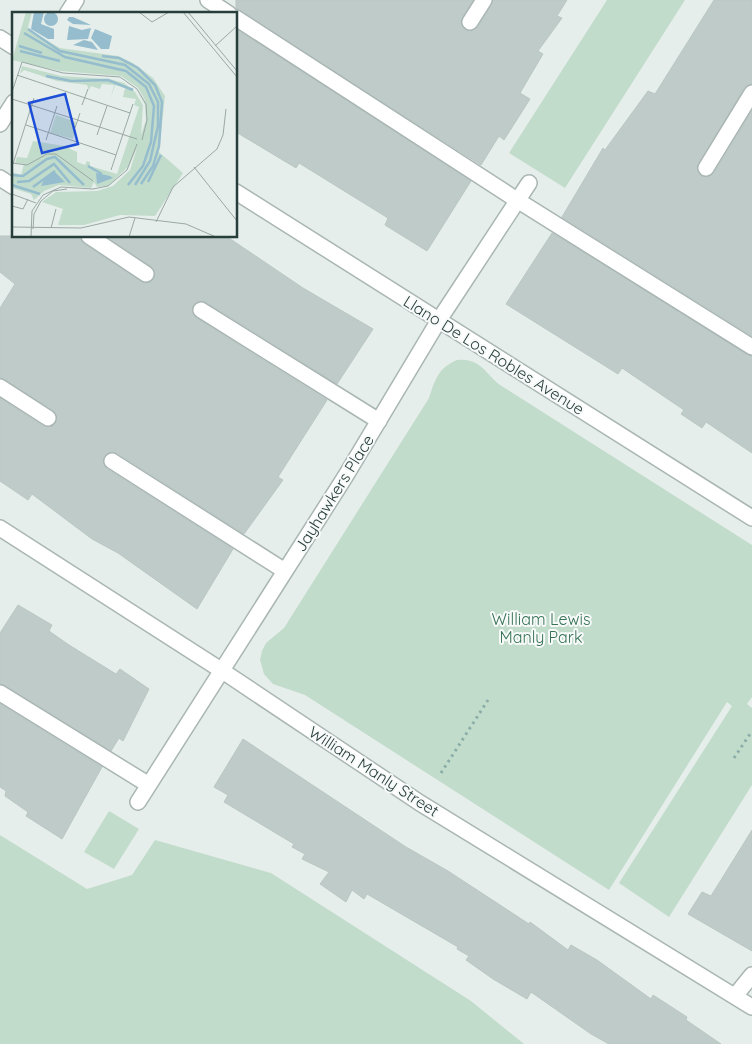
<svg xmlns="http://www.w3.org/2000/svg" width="752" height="1044" viewBox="0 0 752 1044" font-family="Quicksand,sans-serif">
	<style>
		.green { fill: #c2dccc }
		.building { fill: #bfcbc8; stroke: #b9c7c3 }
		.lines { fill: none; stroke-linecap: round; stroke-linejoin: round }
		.minor-casing { stroke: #a9b6b3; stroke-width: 18 }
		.path { stroke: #8aaea7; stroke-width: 3; stroke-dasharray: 2.5 4; stroke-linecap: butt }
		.minor { stroke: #fff; stroke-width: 15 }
		.labels { text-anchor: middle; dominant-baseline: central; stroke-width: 4; stroke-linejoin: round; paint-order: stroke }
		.street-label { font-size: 16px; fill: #273e3b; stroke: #f7faf9 }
		.park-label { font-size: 16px; fill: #357254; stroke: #f7faf9 }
		.inset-river { fill: none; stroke: #95bdcd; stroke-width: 2.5 }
		.inset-road { fill: none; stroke: #9aa8a5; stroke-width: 1 }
		.view { fill: #1d4ed8; fill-opacity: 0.15; stroke: #1d4ed8; stroke-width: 2.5 }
		.inset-edge { fill: none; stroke: #273e3b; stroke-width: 2.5 }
	</style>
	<rect width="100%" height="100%" fill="#e6eeeb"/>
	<path class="green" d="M607,0H685L565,188L509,153Z
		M457,360C480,357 485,373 500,385L752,545V697L747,704L752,708V785L669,917L619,883L732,706L727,702L609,890L305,695L273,684L264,674L260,660L262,651L266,643L284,628L429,398C435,380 438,368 457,360Z
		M109,811L139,829L114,869L84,852Z
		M0,835L87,889L132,875L155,840L271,873L471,1001L524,1044H0Z"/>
	<path class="building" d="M236,0H473L461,21L465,30L470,31L478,27L493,0H567L557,16L562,18L538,51L543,54L520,93L530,99L504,140L499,136L481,165L236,9Z
		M714,0H752V84L744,88L697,168L701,176L705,177L714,173L752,111V336L562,217L603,148L605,150L648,91L655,94Z
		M236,29L471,181L427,251L385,225L388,218L299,163L296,168L236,132Z
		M552,233L752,356V453L706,422L702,428L681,414L684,410L622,368L618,374L506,304Z
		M0,236H80L84,244L146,283L154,279V269L106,236H226L303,288L373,329L337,384L206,302L201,301L193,305L192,310L196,318L327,400L278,477L283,480L244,534L117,453H108L104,456V465L107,469L233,549L197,609L118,553L92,539L32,494L28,500L0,481V398L43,426H53L57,418L53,410L0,378V308L15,284L0,272Z
		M18,605L52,625L49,631L69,645L116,674L120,669L149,689L123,741L119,738L111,751L0,684V633Z
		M0,704L102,767L62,839L26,816L28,812L5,796L6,791L0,787Z
		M243,739L406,847L448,871L529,924L530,922L568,950L571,945L597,960L651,999L653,995L687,1017L686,1020L721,1044H609L591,1034L531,992L527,999L493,979L466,960L469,956L457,949L458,947L367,894L364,899L352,890L346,902L320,884L329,872L302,859L305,854L292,847L294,844L224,802L228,795L214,787Z
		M752,830V951L688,914L702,892L711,896Z"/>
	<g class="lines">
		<g class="minor-casing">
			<path id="minor" d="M208,0L229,14
				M67,14L76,0
				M236,18L517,200L752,347
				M470,22L484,0
				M0,38L14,47
				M0,124L14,102
				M706,168L752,93
				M0,178L14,187
				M236,192L752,518
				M89,236L146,274
				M201,310L379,421
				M0,387L48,418
				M112,461L285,571
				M0,528L221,670L420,803L752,1007
				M0,693L149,785
				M138,802L345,477L439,320L529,183
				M735,996L752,975"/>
		</g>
		<path class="path" d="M734,758L752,731
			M441,773L488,700"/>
		<use href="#minor" class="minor"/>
	</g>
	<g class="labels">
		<g class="street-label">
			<text transform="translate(494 355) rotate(32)">Llano De Los Robles Avenue</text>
			<text transform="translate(334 493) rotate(-58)">Jayhawkers Place</text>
			<text transform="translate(374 771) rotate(33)">William Manly Street</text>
		</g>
		<g class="park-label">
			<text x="541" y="619">William Lewis<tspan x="541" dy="18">Manly Park</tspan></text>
		</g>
	</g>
	<g transform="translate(12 12)">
		<rect width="225" height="225" fill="#e6eeeb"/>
		<path d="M14,0H20L16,15L18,19L48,36L106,44L121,51L141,66L153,84L147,140L171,161L143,204L108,203L72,213H46L51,197L30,190L44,180L85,179L101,174L118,158L125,136L117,154L96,174L85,175L82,170L79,176L47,173L32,179L22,188L19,182L0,176V160L9,163L12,152L3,151L5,145L15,146L21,129L52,134L65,140V150L73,153L75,149L78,150V154L105,162L127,95L122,93L124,87L111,85L113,76L103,73L99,86L102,73L90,72L88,77L79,74L77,78L75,73L45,69L12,58L8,62L10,54L49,64L98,67L112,71L123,80L131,93L129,123L134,108L133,93L124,77L133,91L134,114L133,88L126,76L109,64L48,59L0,48ZM44,103L64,110L61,127L38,121Z" fill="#c2dccc"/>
		<path d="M32 7a7 7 0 1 1 14 0a7 7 0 1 1-14 0ZM22,0H32L29,12L42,17V27H36L19,17ZM57,5H61L79,13L61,12L55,8ZM57,14L70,18L79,16L76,27L55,28ZM83,17L100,24L97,37H89L79,26ZM72,28L80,30L86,38L61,33ZM43,160L53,170L29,174L33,166ZM84,161L98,164L101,166L85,172Z" fill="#95bdcd"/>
		<path class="inset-river" d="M16,17L48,39L113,53L137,72L146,90V114L138,149L123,173M12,21L53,45L114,59L134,75L142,94L139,130L131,154L116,173M7,34L30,41M8,39L48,49M90,44L107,46L126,56L143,73L150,90L147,134L141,154L129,172M34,64L59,69L96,68L121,78M76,154L90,162M0,163L11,164L35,147L43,145L72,173M5,170L17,169L42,152L58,171M136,170L149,143M0,173L28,182M21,175L43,159"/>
		<path class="inset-road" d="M127,0L140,10L157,0M171,0L225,65M176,0L225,59M203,34L225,14M5,63L118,101M0,80L10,50L51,61L108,65L125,77L134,92L135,108L130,128M0,87L125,127M70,93L76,77M14,113L104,143M63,116L68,101M85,123L95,94M34,128L45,94M0,151L15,153L35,142H44L81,169M1,152L22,86M182,155L225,209M99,158L121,92M0,182L24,191M0,194L11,197L16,187M144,210L161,175L205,137L211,123L214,97M0,215L69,216L117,205L174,212L204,225M39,216L44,197M21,217L22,202L29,189L41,179L55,177M19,225L20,199L31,183L49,175L81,177L96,174L115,158L125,132M117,225L123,206"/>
		<path class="view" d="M53,82L66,132L30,141L17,91Z"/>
		<rect width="225" height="225" class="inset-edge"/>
	</g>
</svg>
